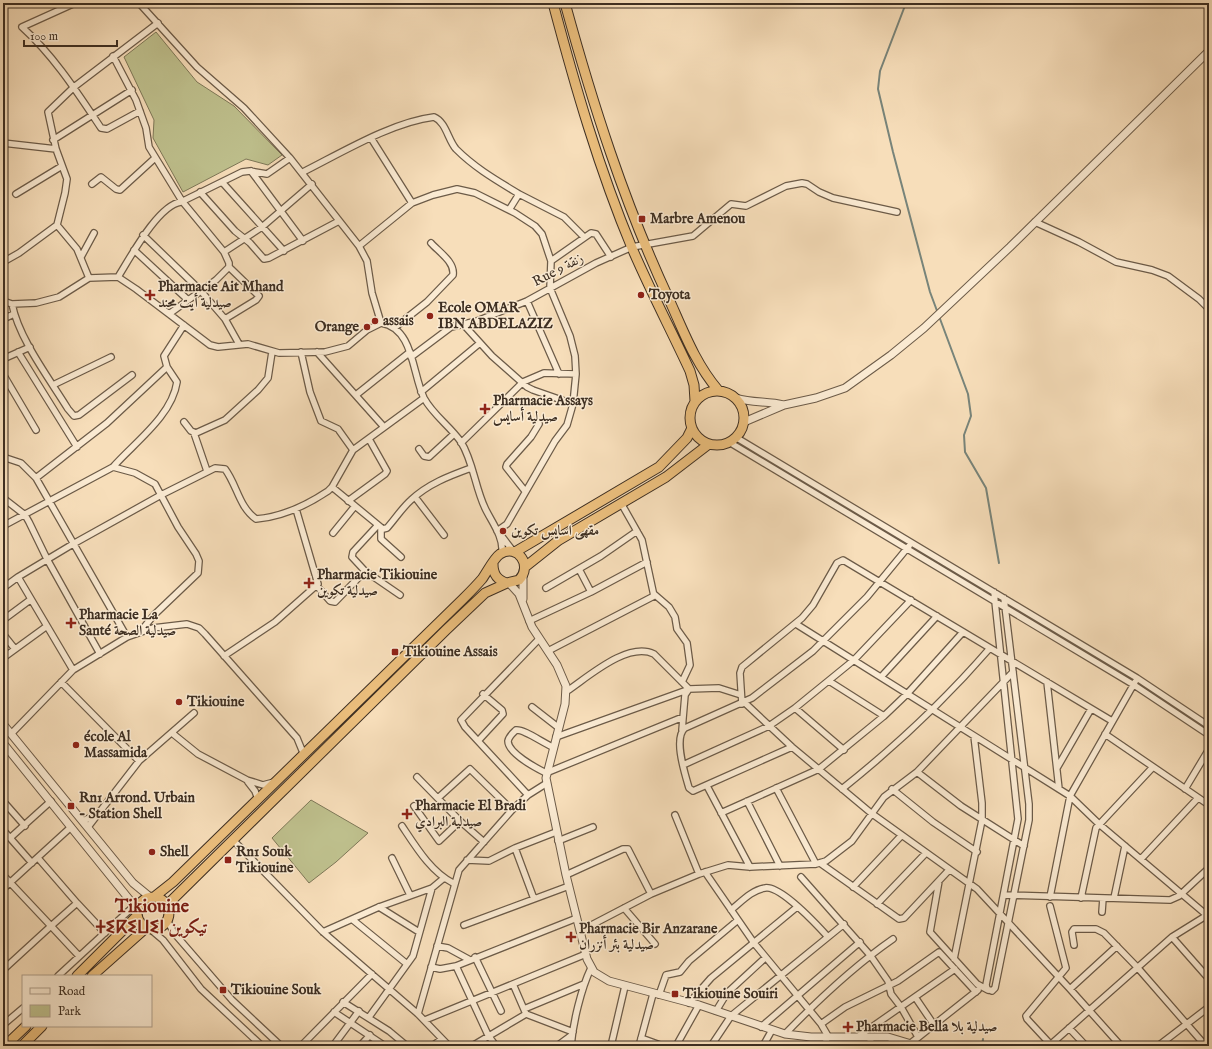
<svg xmlns="http://www.w3.org/2000/svg" width="1212" height="1049" viewBox="0 0 1212 1049" font-family="'IM FELL English',Amiri,'Noto Sans Tifinagh',serif">
	<style>
		.green { fill: #bfc18e; stroke: #7e7858 }
		.lines { fill: none; stroke-linecap: round; stroke-linejoin: round }
		.stream { stroke: #78847a; stroke-width: 2 }
		.minor-casing { stroke: #6c5b48; stroke-width: 8 }
		.tertiary-casing { stroke: #6c5b48; stroke-width: 9 }
		.trunk-casing { stroke: #3e2f22; stroke-width: 11 }
		.minor { stroke: #faead2; stroke-width: 5.5 }
		.tertiary { stroke: #faead2; stroke-width: 7 }
		.trunk { stroke: #ecbf7d; stroke-width: 9 }
		.poi-dot { fill: #8f2418; stroke: #faead2; stroke-width: 1.5 }
		.labels { text-anchor: middle; dominant-baseline: central; stroke-width: 3; stroke-linejoin: round; paint-order: stroke }
		.poi-label { font-size: 14px; font-weight: bold; fill: #3e2f22; stroke: #faead2; text-anchor: start }
		.street-label { font-size: 14px; fill: #3e2f22; stroke: #faead2 }
		.district-label { font-size: 18px; font-weight: bold; fill: #7a1f14; stroke: #faead2 }
	</style>
	<rect width="100%" height="100%" fill="#f7deba"/>
	<filter id="stains"><feTurbulence type="fractalNoise" baseFrequency=".005" numOctaves="4"/><feColorMatrix values="0 0 0 0 .2 0 0 0 0 .09 0 0 0 0 .02 0 0 0 .5 -.17"/></filter>
	<radialGradient id="worn" r=".72"><stop offset=".6" stop-color="#630" stop-opacity="0"/><stop offset="1" stop-color="#630" stop-opacity=".3"/></radialGradient>
	<path class="green" d="M156,32L197,82L234,106L282,155L268,165L246,159L183,192L153,138L154,120L124,57Z
		M311,800L368,833L336,862L309,883L272,838Z"/>
	<g class="lines">
		<path class="stream" d="M906,3L880,71L878,89L893,152L930,292L968,394L971,416L964,435L965,452L986,488L999,563
			M982,1046L983,1039"/>
		<g class="minor-casing">
			<path id="minor" d="M75,3L22,27C54,56 77,92 101,128L107,129L140,111
				M139,3L197,67L244,108L290,158L359,246L367,261L372,293L381,323
				M113,56L136,100L146,128L149,147L182,201L224,252L229,263V267L216,280L169,314
				M371,138L412,203
				M53,140L132,90
				M3,143L56,149
				M251,171L303,241
				M303,172C341,153 392,122 434,117C446,122 448,140 456,149C475,168 496,180 519,194L509,210
				M222,182L284,251
				M92,184L101,177L116,189L120,190L155,158
				M200,192L235,231L250,243L264,259L269,258L339,221
				M16,194L62,166
				M519,194L564,217L584,237
				M1035,222L1079,242L1116,262L1152,270L1168,276L1199,299L1209,309
				M143,235L200,290L225,319L239,344
				M359,246L412,203L433,195L457,189L475,193L515,213L535,226L542,234L551,261L550,288L570,336L575,356L576,374L573,404L567,425L555,441L507,524L497,531
				M134,250L187,299
				M224,252L262,227L312,184
				M81,257L94,233
				M551,261L591,233L596,234L611,257
				M3,262L19,253L57,225
				M118,277C130,258 158,205 181,202L242,172L250,171L267,174L290,158
				M89,278L77,249L57,225L65,193L67,179L56,149L48,112L74,87L158,23
				M3,301L12,304L36,303L59,297L89,278L118,277L136,289L210,345L218,347L248,344L279,353L325,352L348,346L367,330L381,323C414,328 412,374 424,398C433,415 450,426 461,442C473,461 475,487 485,508C491,521 504,537 502,553
				M527,301L559,374
				M12,304C19,339 49,378 68,409L74,416L79,415L132,375
				M3,319L14,314
				M225,319L256,300L259,296L229,267
				M463,324L492,356L527,387L533,390L573,404
				M394,328L427,302L453,275C455,262 439,252 431,243
				M18,352L77,447
				M301,352L310,392L321,421L338,429L353,450
				M317,352L384,427
				M411,357L451,327L477,321L527,301L596,263L632,247L693,236L731,204L746,206L786,186L802,183L807,184L819,192L833,198L897,212
				M3,359L30,347
				M3,374L36,430
				M53,385L111,357
				M421,392L480,343
				M356,395L410,352
				M184,422L191,431L196,433L225,420L258,390L268,378L272,352
				M194,433L207,471
				M737,438L1137,678L1209,726
				M729,442L1134,685L1209,735
				M461,443L523,382L544,373L576,374
				M419,449L424,456L429,457L454,434
				M3,457L21,463L36,478L127,637
				M113,467C134,443 172,416 177,382L167,367L164,356L184,325
				M36,478L107,423L167,367
				M332,487L383,529L387,528C395,519 402,508 411,500C428,484 449,476 471,468
				M525,491L506,467L507,464L531,437L539,424
				M415,497L444,535
				M3,498L25,515L29,522L47,559L100,654
				M348,501L385,474L387,471L369,439
				M378,525L353,552L352,557L365,571L400,595
				M3,526L113,467L135,473L155,484L178,527L196,554L199,561L198,573L154,615L140,632
				M381,528V539L401,557
				M333,533L355,506
				M500,534L513,551
				M579,569L591,592
				M317,586L330,601L335,602L365,571
				M3,588L18,577
				M546,588L601,556L637,531
				M994,592L1018,819L986,985L987,989L992,991L995,988L1029,820V804L1004,598
				M654,594L669,607L675,617L677,629L687,643L690,665L682,682
				M3,620L30,600
				M529,621L591,592L647,562
				M796,624L1070,796L1099,824L1209,917
				M3,634L15,649
				M548,651L654,596L642,540L621,503
				M224,656L275,622L318,584L296,509
				M3,658L47,626
				M73,670L18,577L73,544L161,495L215,468L225,469C237,485 239,507 256,519C282,517 307,505 328,491L332,487L353,450L424,398
				M881,677L937,616
				M829,681L884,716
				M61,682L139,761
				M1047,682L1059,789
				M567,691C588,677 628,641 654,654L689,689
				M745,703L792,747L871,813L977,889L1070,989
				M742,704L740,673L742,667L802,618L813,605L837,563L843,560L1112,721
				M532,707L559,728
				M795,708L844,750
				M682,730L685,695L689,689L719,688L741,695
				M172,733L198,754L247,780L263,785L274,782
				M11,734L73,670L127,637L153,628L187,624L199,628L205,634L297,738L304,755
				M1105,734L1209,805
				M556,737L687,690
				M478,741L503,714L502,710L483,694
				M553,747C543,743 524,729 516,730C513,733 509,736 508,741C508,753 536,768 546,773L683,717
				M792,747L693,791L689,788C685,774 673,738 685,728L752,698L813,651L867,597L909,546
				M683,765L769,726L795,708L854,660L911,600
				M1057,768L1091,709
				M917,772L961,806L1024,846
				M417,777L460,821L484,842
				M248,782L255,791L258,799
				M707,786L750,867
				M776,788L816,864
				M842,789C896,746 945,700 990,648
				M892,789L933,822L977,852
				M1185,789L1209,749
				M528,795L465,727L461,720L539,639
				M438,798L470,769L512,810
				M3,801L25,826
				M747,801L780,866
				M414,806L439,841L460,821
				M721,813L819,769L884,716L907,694L963,632
				M675,815L699,874
				M83,821L97,814
				M402,826C416,847 431,872 453,883
				M88,827L139,761L194,713
				M3,830L32,863
				M10,838L51,801
				M234,841L323,932L418,1014L449,1046
				M558,841L593,827
				M515,848L534,899
				M38,858L77,903L51,926L79,956
				M392,858L410,895
				M1141,859L1198,798
				M467,860L489,861L515,848L556,832
				M820,863L899,919L904,918L949,870
				M705,872L754,943L821,1024L828,1036L824,1046
				M3,875L51,926L3,970
				M566,875L623,849H628L651,894
				M801,877L870,955L888,981L891,994L901,1007L918,1037
				M939,881L930,932L977,984L988,990
				M853,887L901,836
				M3,889L71,827
				M1005,895L1170,900L1179,896L1209,868
				M1050,897L1070,796L1135,682
				M1081,898L1096,828L1153,767
				M1114,898L1125,846
				M77,903L105,933
				M877,904L925,854
				M1050,906L1066,968L1026,1016L1027,1019L1052,1046
				M379,907L419,932
				M624,908L655,944
				M731,910C742,901 752,890 765,888C780,885 818,926 828,937
				M1102,912L1103,898
				M167,920L174,933L232,1000L281,1046
				M353,920L407,964
				M464,925L569,886
				M150,929L163,940L201,989L262,1046
				M580,931L651,894L699,874L728,865L750,867L816,864L826,861L852,841L884,797L917,772L1013,672
				M323,932L379,907L432,888L444,878
				M1172,937L1209,979
				M1074,945L1072,932L1074,929H1096L1104,933L1137,967L1204,1044
				M437,946L448,948L470,960
				M1117,946L1070,989L1121,1046
				M475,957L501,1011
				M954,959L982,820V803L974,736
				M456,966L488,1035L496,1046
				M431,967L440,969L456,966L577,918
				M58,976L135,905
				M513,984L526,1014L573,1032
				M659,995L666,975L680,972L689,961L738,920
				M915,997L934,1025
				M343,1002L389,1031L407,1046
				M689,1003L711,978L797,907
				M524,1009L584,984
				M716,1011L727,993L765,958
				M334,1012L385,1046
				M418,1014L459,870L512,810L528,795L547,783
				M369,1017L413,956L432,888
				M425,1020L586,954
				M821,1024L845,1007L898,981L939,952L976,992
				M3,1025L23,1008
				M761,1027L860,942
				M1069,1028L1086,1046
				M785,1034C818,1000 854,966 893,939
				M859,1036L955,969
				M641,1038L663,1046
				M911,1043L978,990
				M301,1046L372,974
				M333,1046L359,1011
				M360,1046L370,1035
				M432,1046L442,1039
				M472,1046L526,1014
				M557,1046L572,1035
				M571,1046C573,1023 581,989 591,968
				M611,1046L625,986
				M639,1046L653,994
				M676,1046L699,1005
				M711,1046L731,1016L844,924
				M763,1046L772,1030
				M868,1046L872,1037
				M1049,1046L1172,937L1209,914
				M1158,1046L1209,1007"/>
		</g>
		<g class="tertiary-casing">
			<path id="tertiary" d="M736,398C752,403 768,401 784,405
				M744,422L784,405L816,398L845,388L891,355L924,328L1010,247L1209,51
				M523,576V599
				M509,583L519,594L532,627L557,665L566,686L565,704L546,778L566,875L587,959L594,972L609,981L699,1005L785,1034L811,1037H888L918,1046
				M3,724L133,883L150,897
				M3,743L137,909"/>
		</g>
		<g class="trunk-casing">
			<path id="trunk" d="M553,3C575,86 599,169 632,248C650,290 671,330 690,371L694,385L695,401
				M565,3C593,105 624,202 668,297C683,330 695,363 718,390
				M690 418a27 27 0 1 1 54 0a27 27 0 1 1-54 0Z
				M515,552L659,467L687,438L692,428
				M525,567L559,540L666,477L709,444
				M137 913a16 16 0 1 1 32 0a16 16 0 1 1-32 0Z
				M154,897L173,882L463,599C469,593 476,586 482,579C487,572 494,558 500,554C518,543 533,566 519,580L507,583C497,580 493,574 493,564
				M167,905L446,630L485,593L507,583
				M77,976L137,916
				M92,976L146,928
				M5,1046L26,1026
				M22,1046L42,1026"/>
		</g>
		<use href="#minor" class="minor"/>
		<use href="#tertiary" class="tertiary"/>
		<use href="#trunk" class="trunk"/>
	</g>
	<g class="poi-dot">
		<rect x="638" y="215" width="8" height="8" rx="2"/>
		<path d="M148 289h4v4h4v4h-4v4h-4v-4h-4v-4h4z"/>
		<circle cx="641" cy="295" r="4"/>
		<circle cx="430" cy="316" r="4"/>
		<circle cx="375" cy="321" r="4"/>
		<circle cx="367" cy="327" r="4"/>
		<path d="M483 403h4v4h4v4h-4v4h-4v-4h-4v-4h4z"/>
		<circle cx="503" cy="531" r="4"/>
		<path d="M307 577h4v4h4v4h-4v4h-4v-4h-4v-4h4z"/>
		<path d="M69 617h4v4h4v4h-4v4h-4v-4h-4v-4h4z"/>
		<rect x="391" y="648" width="8" height="8" rx="2"/>
		<circle cx="179" cy="702" r="4"/>
		<circle cx="76" cy="745" r="4"/>
		<rect x="67" y="802" width="8" height="8" rx="2"/>
		<path d="M405 808h4v4h4v4h-4v4h-4v-4h-4v-4h4z"/>
		<circle cx="152" cy="852" r="4"/>
		<rect x="224" y="856" width="8" height="8" rx="2"/>
		<path d="M569 931h4v4h4v4h-4v4h-4v-4h-4v-4h4z"/>
		<rect x="219" y="986" width="8" height="8" rx="2"/>
		<rect x="671" y="990" width="8" height="8" rx="2"/>
		<path d="M846 1021h4v4h4v4h-4v4h-4v-4h-4v-4h4z"/>
	</g>
	<g class="labels">
		<g class="poi-label">
			<text x="650" y="219">Marbre Amenou</text>
			<text x="158" y="287">Pharmacie Ait Mhand<tspan x="158" dy="16">صيدلية أيت محند</tspan></text>
			<text x="649" y="295">Toyota</text>
			<text x="438" y="308">Ecole OMAR<tspan x="438" dy="16">IBN ABDELAZIZ</tspan></text>
			<text x="383" y="321">assais</text>
			<text x="359" y="327" text-anchor="end">Orange</text>
			<text x="493" y="401">Pharmacie Assays<tspan x="493" dy="16">صيدلية أسايس</tspan></text>
			<text x="511" y="531">مقهى اسايس تكوين</text>
			<text x="317" y="575">Pharmacie Tikiouine<tspan x="317" dy="16">صيدلية تكوين</tspan></text>
			<text x="79" y="615">Pharmacie La<tspan x="79" dy="16">Santé صيدلية الصحة</tspan></text>
			<text x="403" y="652">Tikiouine Assais</text>
			<text x="187" y="702">Tikiouine</text>
			<text x="84" y="737">école Al<tspan x="84" dy="16">Massamida</tspan></text>
			<text x="79" y="798">Rn1 Arrond. Urbain<tspan x="79" dy="16">- Station Shell</tspan></text>
			<text x="415" y="806">Pharmacie El Bradi<tspan x="415" dy="16">صيدلية البرادي</tspan></text>
			<text x="160" y="852">Shell</text>
			<text x="236" y="852">Rn1 Souk<tspan x="236" dy="16">Tikiouine</tspan></text>
			<text x="579" y="929">Pharmacie Bir Anzarane<tspan x="579" dy="16">صيدلية بئر أنزران</tspan></text>
			<text x="231" y="990">Tikiouine Souk</text>
			<text x="683" y="994">Tikiouine Souiri</text>
			<text x="856" y="1027">Pharmacie Bella صيدلية بلا</text>
		</g>
		<g class="street-label">
			<text transform="translate(558 270) rotate(-28)">Rue 9 زنقة</text>
		</g>
		<g class="district-label">
			<text x="152" y="907">Tikiouine<tspan x="152" dy="21">ⵜⵉⴽⵉⵡⵉⵏ تيكوين</tspan></text>
		</g>
	</g>
	<rect width="1212" height="1049" fill="none" stroke="#f7deba" stroke-width="16"/>
	<rect x="4" y="4" width="1204" height="1041" fill="none" stroke="#3e2f22" stroke-width="2"/>
	<rect x="8" y="8" width="1196" height="1033" fill="none" stroke="#3e2f22"/>
	<rect x="22" y="975" width="130" height="52" fill="#faead2" stroke="#af9f8c"/>
	<rect x="30" y="988" width="20" height="6" fill="#faead2" stroke="#af9f8c"/>
	<text x="58" y="995" font-size="12" fill="#3e2f22">Road</text>
	<rect x="30" y="1005" width="20" height="12" fill="#bfc18e" stroke="#af9f8c"/>
	<text x="58" y="1015" font-size="12" fill="#3e2f22">Park</text>
	<path d="M24 40v6h93v-6" fill="none" stroke="#3e2f22" stroke-width="2"/>
	<text x="30" y="40" font-size="12" fill="#3e2f22" stroke="#faead2" stroke-width="3" paint-order="stroke">100 m</text>
	<rect width="100%" height="100%" filter="url(#stains)"/>
	<rect width="100%" height="100%" fill="url(#worn)"/>
</svg>
